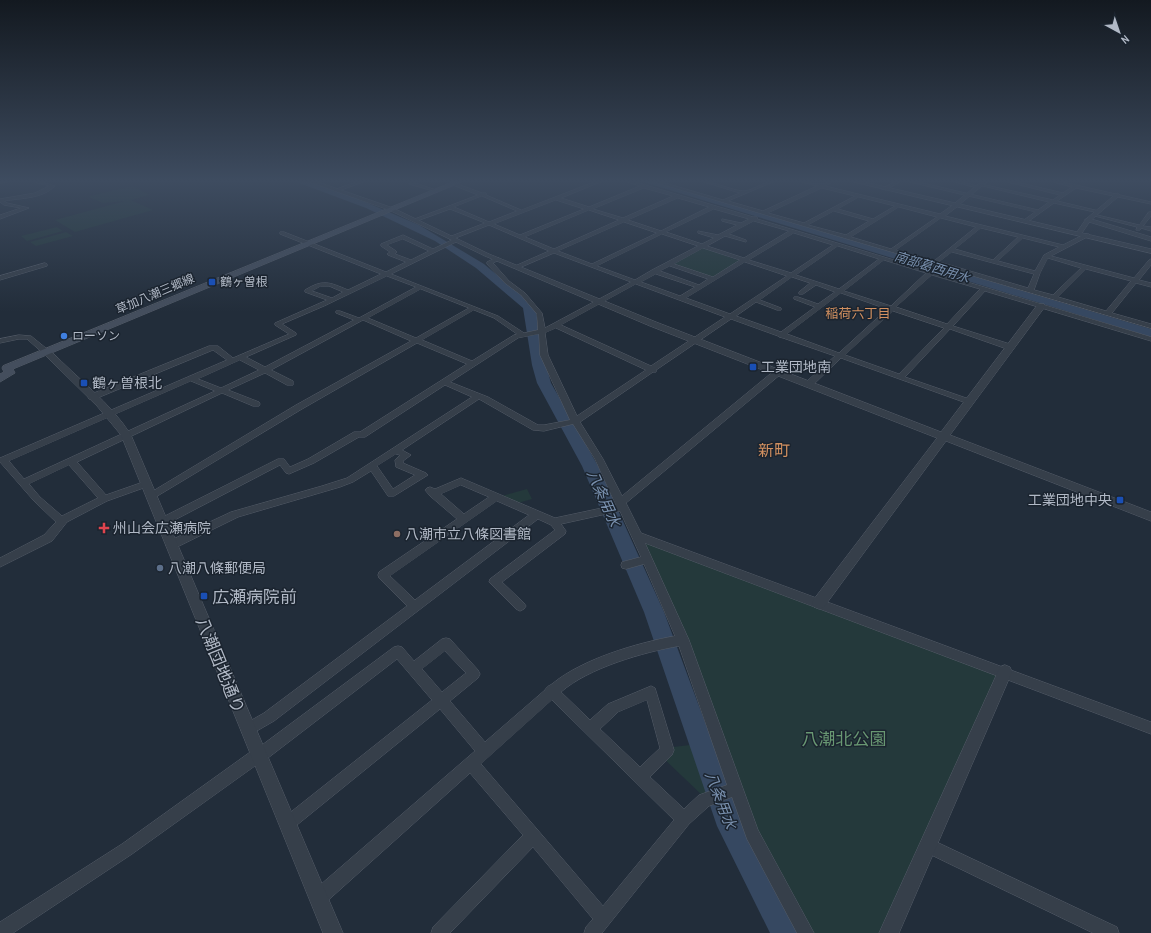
<svg xmlns="http://www.w3.org/2000/svg" width="1151" height="933" viewBox="0 0 1151 933" font-family="'Archivo Narrow','Noto Sans JP',sans-serif">
	<style>
		.green { fill: #24393b }
		.lines { fill: none; stroke-linecap: round; stroke-linejoin: round }
		.river { fill: #364861; fill-rule: evenodd }
		.minor-casing { stroke: #545c68; stroke-width: 1 }
		.tertiary-casing { stroke: #545c68; stroke-width: 1 }
		.secondary-casing { stroke: #545c68; stroke-width: 1 }
		.minor { fill: #363f4a; fill-rule: evenodd }
		.tertiary { fill: #363f4a; fill-rule: evenodd }
		.secondary { fill: #444e5d; fill-rule: evenodd }
		.transit-dot { fill: #1a4fb4; stroke: #1b242f; stroke-width: 1.5 }
		.shop-dot { fill: #3f7fe0; stroke: #1b242f; stroke-width: 1.5 }
		.health-dot { fill: #e0444e; stroke: #1b242f; stroke-width: 1.5 }
		.education-dot { fill: #8d6e63; stroke: #1b242f; stroke-width: 1.5 }
		.service-dot { fill: #5c6f8a; stroke: #1b242f; stroke-width: 1.5 }
		.labels { text-anchor: middle; dominant-baseline: central; stroke-width: 3; stroke-linejoin: round; paint-order: stroke }
		.far-poi-label { font-size: 12px; fill: #b1b9c6; stroke: #1b242f; text-anchor: start }
		.far-street-label { font-size: 12px; fill: #b1b9c6; stroke: #1b242f }
		.far-water-label { font-size: 13px; font-style: italic; fill: #7990ae; stroke: #1b242f }
		.far-neighbourhood-label { font-size: 13px; fill: #d29060; stroke: #1b242f }
		.poi-label { font-size: 14px; fill: #b1b9c6; stroke: #1b242f; text-anchor: start }
		.water-label { font-size: 15px; font-style: italic; fill: #7990ae; stroke: #1b242f }
		.quarter-label { font-size: 16px; fill: #d29060; stroke: #1b242f }
		.near-poi-label { font-size: 17px; fill: #b1b9c6; stroke: #1b242f; text-anchor: start }
		.near-street-label { font-size: 17px; fill: #b1b9c6; stroke: #1b242f }
		.near-park-label { font-size: 17px; fill: #689772; stroke: #1b242f }
	</style>
	<rect width="100%" height="100%" fill="#222d3a"/>
	<path class="green" d="M133,186L149,195L131,200L153,210L75,232L55,220L125,201L103,203L91,198L90,196Z
		M57,227L63,231L27,241L21,236Z
		M66,232L73,236L36,246L30,242Z
		M700,248H704L740,261L713,277L674,264Z
		M527,489L532,499L518,503L502,496Z
		M642,542L1001,672L881,933H812L756,830Z
		M698,744L717,793L704,797L659,754L665,748Z"/>
	<g class="lines">
		<path class="river" d="M294,181H306L349,195L419,225L484,264L535,307L546,365L551,383L598,466L664,612L741,819L801,933H770L717,826L644,612L582,466L537,383L532,365L523,308L476,268L435,241L366,208Z
			M640,181H652L1151,329V337Z"/>
		<g class="minor-casing">
			<path id="minor" d="M0,181H14L0,183Z
				M31,181H38L55,186C42,199 21,198 4,201L7,203L29,208L0,219V215L21,208L4,205L0,202V199L35,193L49,186Z
				M359,181H366L341,190L337,189Z
				M412,181H417L415,183L439,191L437,192L409,184Z
				M597,181H603L561,198L589,207L640,186L625,181H632L753,217H757V219L1151,337V341L985,291L953,326L1013,345V349H1007L950,329L905,377L972,400L973,402L972,404H969L841,358L812,386H806L805,384L806,382L835,356L783,338L779,337L778,336L731,319L656,370V372H653L580,422L603,459L622,496L775,370H781V374L626,503L641,533L1151,722V734L645,543L689,640L758,830L814,933H797L747,839L732,797L709,806L689,824L602,933H584L586,927L593,919L533,847L450,933H431L433,927L523,835L470,773L324,904L318,906L312,904L310,898L312,892L475,751L440,709L292,829L287,831L282,829L280,824L282,819L432,700L397,659L264,761L259,763L132,854L13,933H0V922L122,844L253,750L258,748L394,647L398,646L402,647L414,661L442,639L446,638L450,639L478,670L480,674L478,678L450,701L485,742L545,690C547,686 549,686 552,684C582,659 637,643 675,636L644,564L626,569L622,568L621,565L622,562L641,557L620,511L561,524L566,531L565,534L502,582L524,603L526,606L524,609L520,611L516,609L489,582L490,579L555,530L551,525L538,519L274,721L248,736L243,735L241,730L243,725L264,713L407,606L379,578L378,575L379,572L457,519L430,496L425,490L427,488L430,487L435,489L461,478L555,518L616,505L595,459L573,424L544,431L533,430L479,399L402,450L411,455L403,461V463L426,473L428,475L394,496H388L371,471L353,482L340,487L238,517L175,548L171,549L167,548L166,545L167,542L231,512L322,486L347,478L472,397L445,385L365,437H359L314,463L289,474L286,473L280,465L165,525H159L157,522L159,519L278,459H284L290,467L308,459L354,432H360L467,364L417,343L302,409L154,498H148L146,496L148,494L296,405L411,341L363,320L271,370L293,381V385H287L265,373L228,390L259,402L260,404L259,406H253L222,393L77,462L106,495L146,481L151,484L149,486L107,501L67,522L52,541L0,567V558L44,535L56,522L34,501L0,462V458L227,360L213,350L95,399H89L88,397L89,395L209,346H218L233,358L289,334L275,325V323L327,300L305,292V290C323,279 329,282 348,290L381,274L280,234V232H284L386,272L406,262L388,255L387,254L390,252L381,246V244L403,235L433,249L454,239H458V241L391,274L498,316L524,333L538,330L537,314L521,295L505,283L487,264V262L495,258H499V260L493,263L509,281L525,293L542,313L545,328L631,282L554,253L519,268H515V266L549,251L489,225L453,239H449V237L485,223L450,209L417,221L412,220L478,195L453,185L455,183L482,193H486V195L521,210ZM644,188L673,196L623,218L593,209ZM482,196L517,211L489,222L454,207ZM678,198L709,207L661,231L628,220ZM556,200L584,209L520,235L494,224ZM714,209L749,219L741,223L722,219V221L737,225L718,235L698,231V233L714,238L702,244L666,232ZM589,210L619,220L554,249L525,237ZM754,221L789,231L744,258L707,246L725,236L746,242V240L729,234ZM624,222L657,233L592,264L558,251ZM794,233L833,245L791,273L749,260ZM662,234L698,246L652,270L635,280L597,266ZM403,239L429,251L411,260L395,254L397,252L396,251L387,245ZM838,246L879,259L839,289L796,275ZM703,248L740,260L713,277L674,264ZM884,260L926,273L891,306L844,291ZM745,262L787,276L730,314L686,298ZM670,266L708,279L699,285L660,271ZM656,274L695,287L680,296L641,282ZM932,275L980,289L947,324L896,307ZM387,276L416,287L359,318L340,311H336V313L354,320L265,367L246,357L296,335V333L282,324L324,306ZM792,277L810,283L799,292V294H803L816,285L835,292L818,304L798,297H794V299L815,307L781,332L736,316L756,302L777,310H781V308L760,300ZM636,284L725,317L651,366L561,325ZM321,286H329L343,292L332,298L312,291ZM421,289L469,308L416,338L368,318ZM841,293L887,309L839,353L787,334ZM474,310L494,318L517,334L514,335L472,361L422,340ZM893,311L944,328L899,374L845,355ZM556,328L646,370L577,416L548,355L545,333ZM539,334L540,355L570,420L544,425H538L488,397L450,382L518,338ZM240,360L259,370L221,388L198,379ZM191,381L215,391L24,479L9,461ZM396,454L400,455L395,460L396,467L415,475L393,489L377,466ZM69,465L98,498L62,516L40,497L29,484ZM461,485L489,497L464,514L441,494ZM497,501L529,515L415,600L390,576ZM679,646L727,785L699,795L684,809L650,777L672,755L674,750L655,688L651,686L608,704L590,720L561,692C588,668 644,652 679,646ZM445,651L466,673L442,692L422,669ZM552,700L674,820L603,906L481,764ZM647,700L660,748L640,767L600,729L618,712Z
				M651,181H658L723,200L740,193L701,181C713,181 736,192 745,191C756,189 764,181 775,181L728,201L763,211L817,186L799,181C806,181 815,185 822,184C826,183 829,181 834,181L825,186L940,214L954,204H958V206L945,216L1063,245L1085,234H1089V236L1051,256L1134,278L1149,260L1151,259V265L1139,280L1151,283V287L1136,283L1112,313L1151,324V328ZM822,188L855,196L804,223L768,213ZM859,197L895,206L873,219L838,209ZM899,207L937,217L891,249L851,237ZM834,211L869,221L846,235L808,225ZM941,218L976,227L934,261L896,250ZM981,228L1018,237L993,260L955,249ZM1023,238L1059,247L1044,255L1035,271L998,261ZM952,252L1034,274L1028,288L939,262ZM1048,258L1081,268L1053,295L1034,290L1040,273ZM1086,269L1131,281L1106,311L1058,297Z
				M896,181H901L886,190L882,189Z
				M906,181H914L1038,210L1049,202L979,185L981,184L1053,200L1060,195L1004,181H1012L1063,193L1072,187L1050,181H1058L1151,202V204L1076,188L1057,201L1099,211V213L1054,203L1026,223L1024,222V220L1035,212Z
				M952,181H959L980,187L978,188Z
				M1149,212H1151V216L1143,226L1151,227V231L1141,228L1140,230H1136L1137,227L1091,215L1093,214L1139,225Z
				M1088,218L1151,237V241L1086,221L1085,220Z
				M45,263L47,264V266L0,280V276Z
				M19,335L31,336L52,353L51,355H45L27,339H19L0,343V339Z
				M928,838L1117,927L1119,933H1093L923,851L920,846L923,841Z"/>
		</g>
		<g class="tertiary-casing">
			<path id="tertiary" d="M307,181H315L393,208L489,254L656,322L941,432L1038,304H1044V308L950,435L1151,512V521L946,441L824,607L819,609L814,607L812,603L814,599L937,438L650,326L485,256L389,210Z
				M850,181H860L955,203L982,181H988L960,204L1077,232L1086,219L1117,193L1120,195L1119,196L1090,221L1082,233L1151,249V253Z
				M48,350L51,351C78,379 110,402 131,435L343,933H323L121,435L97,406L45,355V351Z
				M1005,665L1010,667L1012,672L899,933H879L1000,667Z"/>
		</g>
		<g class="secondary-casing">
			<path id="secondary" d="M455,181H464L13,369L15,373L0,382V374L4,372L2,368L3,366Z"/>
		</g>
		<use href="#minor" class="minor"/>
		<use href="#tertiary" class="tertiary"/>
		<use href="#secondary" class="secondary"/>
	</g>
	<linearGradient id="sky" x2="0" y2="1"><stop stop-color="#131920"/><stop offset="0.58" stop-color="#3e4c60"/><stop offset="1" stop-color="#3e4c60" stop-opacity="0"/></linearGradient>
	<rect width="1151" height="312" fill="url(#sky)"/>
	<g class="transit-dot">
		<rect x="208" y="278" width="8" height="8" rx="2"/>
		<rect x="749" y="363" width="8" height="8" rx="2"/>
		<rect x="80" y="379" width="8" height="8" rx="2"/>
		<rect x="1116" y="496" width="8" height="8" rx="2"/>
		<rect x="200" y="592" width="8" height="8" rx="2"/>
	</g>
	<circle class="shop-dot" cx="64" cy="336" r="4"/>
	<path class="health-dot" d="M102 522h4v4h4v4h-4v4h-4v-4h-4v-4h4z"/>
	<circle class="education-dot" cx="397" cy="534" r="4"/>
	<circle class="service-dot" cx="160" cy="568" r="4"/>
	<g class="labels">
		<g class="far-poi-label">
			<text x="220" y="282">鶴ヶ曽根</text>
			<text x="72" y="336">ローソン</text>
		</g>
		<g class="far-street-label">
			<text transform="translate(155 294) rotate(-23)">草加八潮三郷線</text>
		</g>
		<g class="far-water-label">
			<text transform="translate(932 267) rotate(17)">南部葛西用水</text>
		</g>
		<g class="far-neighbourhood-label">
			<text x="858" y="313">稲荷六丁目</text>
		</g>
		<g class="poi-label">
			<text x="761" y="367">工業団地南</text>
			<text x="92" y="383">鶴ヶ曽根北</text>
			<text x="1112" y="500" text-anchor="end">工業団地中央</text>
			<text x="113" y="528">州山会広瀬病院</text>
			<text x="405" y="534">八潮市立八條図書館</text>
			<text x="168" y="568">八潮八條郵便局</text>
		</g>
		<g class="water-label">
			<text transform="translate(604 498) rotate(66)">八条用水</text>
			<text transform="translate(721 800) rotate(69)">八条用水</text>
		</g>
		<g class="quarter-label">
			<text x="774" y="450">新町</text>
		</g>
		<g class="near-poi-label">
			<text x="212" y="596">広瀬病院前</text>
		</g>
		<g class="near-street-label">
			<text transform="translate(221 665) rotate(68)">八潮団地通り</text>
		</g>
		<g class="near-park-label">
			<text x="844" y="738">八潮北公園</text>
		</g>
	</g>
	<g transform="translate(1119 32) rotate(140)" stroke="#1b242f" stroke-width="3" paint-order="stroke">
	<path d="M0-3L7 15L0 10L-7 15Z" fill="#b1b9c6"/>
	<text y="-6" font-size="11" font-weight="bold" text-anchor="middle" fill="#b1b9c6">N</text>
	</g>
</svg>
